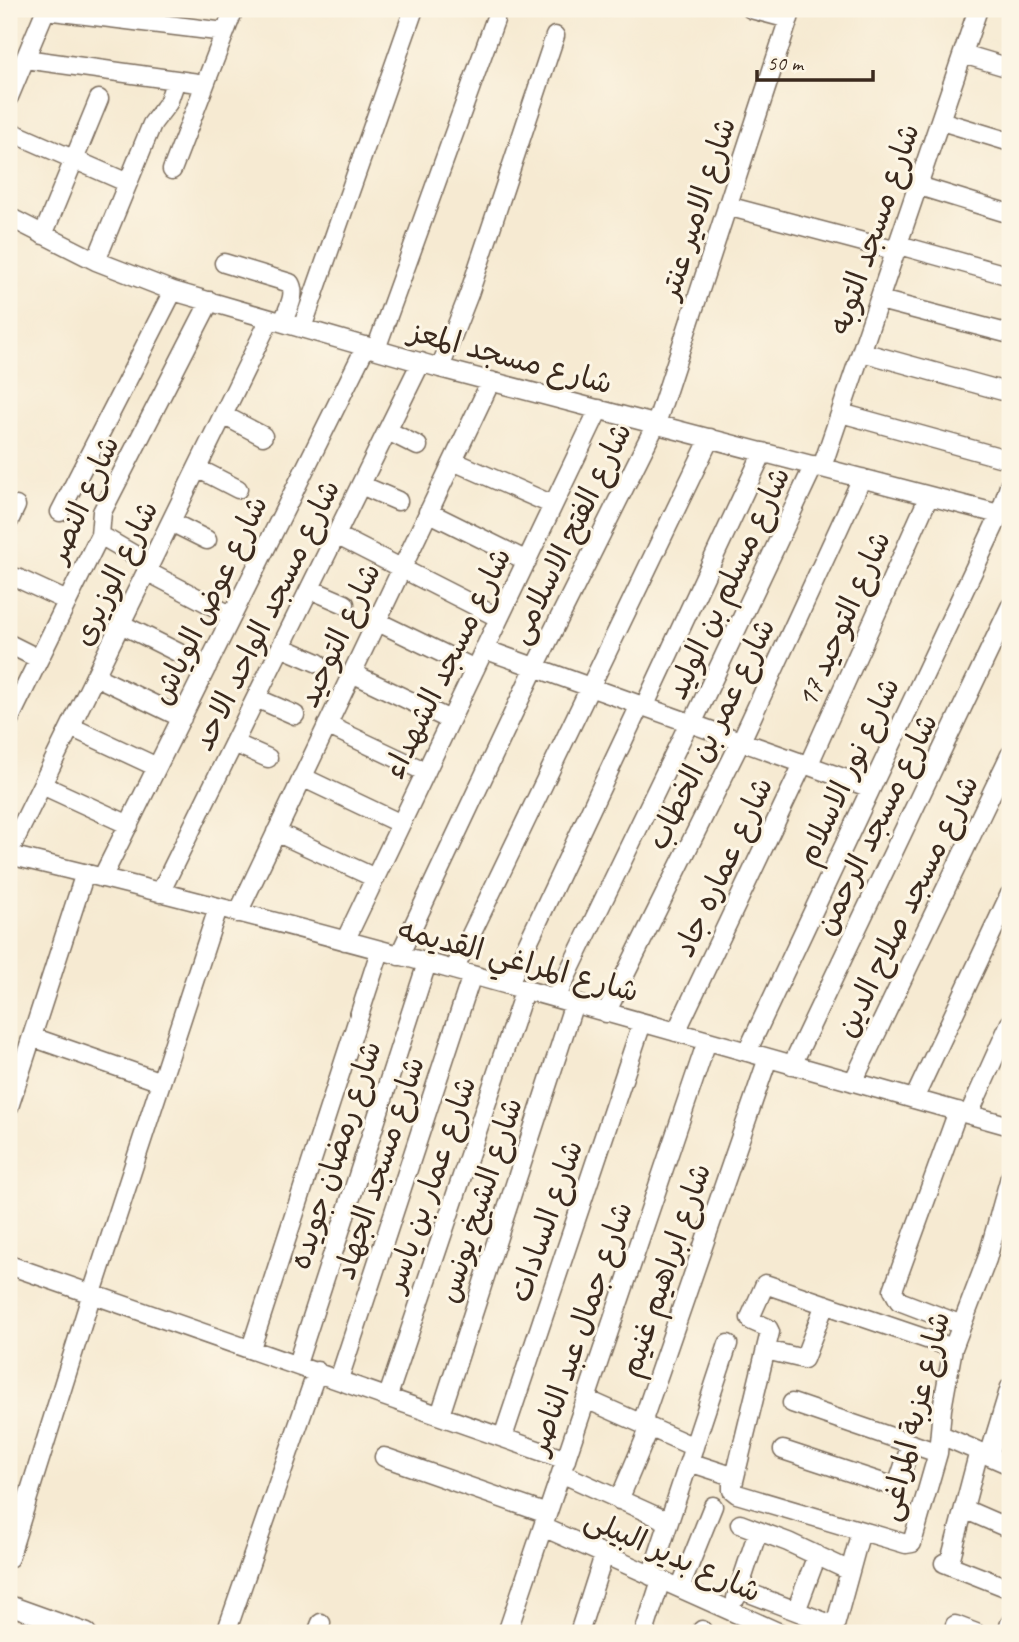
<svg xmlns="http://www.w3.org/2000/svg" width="1019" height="1642" viewBox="0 0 1019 1642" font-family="Caveat,'Playpen Sans Arabic',sans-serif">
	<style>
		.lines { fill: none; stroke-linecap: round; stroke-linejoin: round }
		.minor-casing { stroke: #7c6d5d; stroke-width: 21 }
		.minor { stroke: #fff; stroke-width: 18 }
		.labels { text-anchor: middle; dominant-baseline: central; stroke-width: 6; stroke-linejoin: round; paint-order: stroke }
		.street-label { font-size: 30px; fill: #3b2a1e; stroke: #fcf5e5 }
	</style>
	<rect width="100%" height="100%" fill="#fcf5e5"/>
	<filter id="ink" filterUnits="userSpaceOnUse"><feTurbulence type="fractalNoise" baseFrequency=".0143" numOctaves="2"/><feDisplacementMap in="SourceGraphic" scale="14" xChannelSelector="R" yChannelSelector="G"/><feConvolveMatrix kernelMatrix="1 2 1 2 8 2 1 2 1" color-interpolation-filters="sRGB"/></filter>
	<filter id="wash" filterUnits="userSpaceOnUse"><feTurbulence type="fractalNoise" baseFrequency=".00686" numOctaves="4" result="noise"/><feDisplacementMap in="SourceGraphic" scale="28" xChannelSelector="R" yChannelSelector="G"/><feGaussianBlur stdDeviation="1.57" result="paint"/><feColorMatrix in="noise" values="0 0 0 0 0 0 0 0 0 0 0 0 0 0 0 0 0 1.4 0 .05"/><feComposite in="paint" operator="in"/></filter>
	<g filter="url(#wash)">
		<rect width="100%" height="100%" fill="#f6ead2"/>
	</g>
	<g filter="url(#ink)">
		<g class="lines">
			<g class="minor-casing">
				<path id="minor" d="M751,9L789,19
					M45,10L225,32
					M963,54L1010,68
					M25,59L205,84
					M9,97L46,9
					M941,121L1010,142
					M9,131L128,183
					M172,170L234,9
					M919,186L1010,214
					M727,206L897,251
					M9,217L96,261L173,291L440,368L1010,517
					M43,235L99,99
					M899,245L1010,276
					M96,261L152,124L168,103L176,80
					M224,263L290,283C297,295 287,310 283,322
					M880,300L1010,334
					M302,328L414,9
					M376,349L495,20
					M862,352L1010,393
					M440,368L469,294L555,36
					M841,413L1010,460
					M223,415L263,436
					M388,431L418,446
					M453,461L553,505
					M822,467L978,9
					M197,468L238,489
					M361,485L398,501
					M60,512L173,291
					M428,512L527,561
					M9,521L16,506
					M171,522L207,540
					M100,535L150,564
					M336,535L499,618
					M146,571L232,616
					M17,578L67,601
					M310,589L345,604
					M376,621L475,669
					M121,624L207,667
					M9,644L39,659
					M281,647L318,663
					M484,649L871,788
					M352,673L450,720
					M95,676L182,718
					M256,698L295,715
					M644,707L763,452
					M9,720L100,535L102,512L210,301
					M692,724L814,465
					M327,725L426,772
					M71,727L157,767
					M234,743L268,758
					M808,766L929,496
					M302,777L401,824
					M42,785L129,825
					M276,832L375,878
					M9,852L270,319
					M9,855C345,935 677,1033 1010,1126
					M102,878L366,346
					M160,893L421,362
					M238,913L491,381
					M345,941L599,409
					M399,956L535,667L656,424L792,9
					M454,970L710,438
					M508,985L640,705
					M556,998L689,723
					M606,1013L741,741L862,478
					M676,1032L803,764
					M32,1037L161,1082
					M747,1052L1000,514L1010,483
					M792,1065L1010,607
					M853,1082L1010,755
					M914,1099L1010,894
					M9,1107L85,873
					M958,1111L893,1290L899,1301L962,1325
					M969,1114L1010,1023
					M9,1265L566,1460
					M251,1348L380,951
					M766,1350L804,1359L825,1304
					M297,1364L427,963
					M339,1379L472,975
					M388,1396L525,989
					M586,1399L694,1447
					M792,1403L938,1453
					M440,1415L574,1003
					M941,1435L1010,1465
					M503,1437L642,1023
					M783,1450L892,1486L898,1483L911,1444
					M989,1456L1010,1387
					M384,1457L547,1514
					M689,1462L729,1475L732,1480V1490L737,1494L906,1544L912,1543L938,1453L942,1409L953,1348L987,1259L1010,1177
					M561,1473L669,1522
					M732,1489L770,1332L768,1328L752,1321L750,1318L765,1284L953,1348
					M619,1500L647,1434L644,1417L768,1058
					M964,1509L1010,1529
					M740,1524L788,1542L850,1571
					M543,1527L780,1633
					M9,1558L92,1293L218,908
					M944,1563L1010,1589
					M949,1565L979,1451
					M651,1576L728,1344
					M680,1588L713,1506
					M739,1589L835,1626
					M736,1598L758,1531
					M9,1605L87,1633
					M796,1611L817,1555
					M955,1625L976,1633
					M226,1633L317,1371
					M317,1633L321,1623
					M507,1633L707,1041
					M579,1633L604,1555
					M644,1633L661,1580
					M701,1633L702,1630
					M833,1633L861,1531
					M1007,1633L1010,1623"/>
			</g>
			<use href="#minor" class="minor"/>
		</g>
	</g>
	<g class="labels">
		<g class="street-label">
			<text transform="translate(697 208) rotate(-72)">شارع الامير عنتر</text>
			<text transform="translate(874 229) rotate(-71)">شارع مسجد التوبه</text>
			<text transform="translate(511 357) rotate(15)">شارع مسجد المعز</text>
			<text transform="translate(83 499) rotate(-66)">شارع النصر</text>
			<text transform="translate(570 533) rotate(-64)">شارع الفتح الاسلامى</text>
			<text transform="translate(115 573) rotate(-64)">شارع الوزيرى</text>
			<text transform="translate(728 583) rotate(-65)">شارع مسلم بن الوليد</text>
			<text transform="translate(209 600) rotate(-64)">شارع عوض الوياش</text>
			<text transform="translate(266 615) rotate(-64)">شارع مسجد الواحد الاحد</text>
			<text transform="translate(843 619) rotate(-66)">شارع التوحيد 17</text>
			<text transform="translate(339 635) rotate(-65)">شارع التوحيد</text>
			<text transform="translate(447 663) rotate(-64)">شارع مسجد الشهداء</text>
			<text transform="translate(711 734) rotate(-64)">شارع عمر بن الخطاب</text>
			<text transform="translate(848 771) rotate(-65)">شارع نور الاسلام</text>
			<text transform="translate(876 824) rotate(-64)">شارع مسجد الرحمن</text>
			<text transform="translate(723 867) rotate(-65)">شارع عماره جاد</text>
			<text transform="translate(907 906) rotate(-64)">شارع مسجد صلاح الدين</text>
			<text transform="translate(518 960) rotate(15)">شارع المراغي القديمه</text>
			<text transform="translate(335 1155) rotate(-72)">شارع رمضان جويده</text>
			<text transform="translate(379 1168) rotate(-72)">شارع مسجد الجهاد</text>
			<text transform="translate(430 1184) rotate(-71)">شارع عمار بن ياسر</text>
			<text transform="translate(480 1200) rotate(-72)">شارع الشيخ يونس</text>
			<text transform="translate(546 1221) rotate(-71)">شارع السادات</text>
			<text transform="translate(665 1270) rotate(-71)">شارع ابراهيم غنيم</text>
			<text transform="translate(580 1328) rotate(-71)">شارع جمال عبد الناصر</text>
			<text transform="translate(914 1416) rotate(-76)">شارع عزبة المراغى</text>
			<text transform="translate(673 1555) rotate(24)">شارع بدير البيلى</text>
		</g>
	</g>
	<rect width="1019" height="1642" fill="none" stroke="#fcf5e5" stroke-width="35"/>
	<path d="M757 70v10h116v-10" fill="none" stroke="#3b2a1e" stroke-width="3.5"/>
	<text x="767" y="70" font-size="21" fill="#3b2a1e" stroke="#fcf5e5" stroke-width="5" paint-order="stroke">50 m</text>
</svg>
